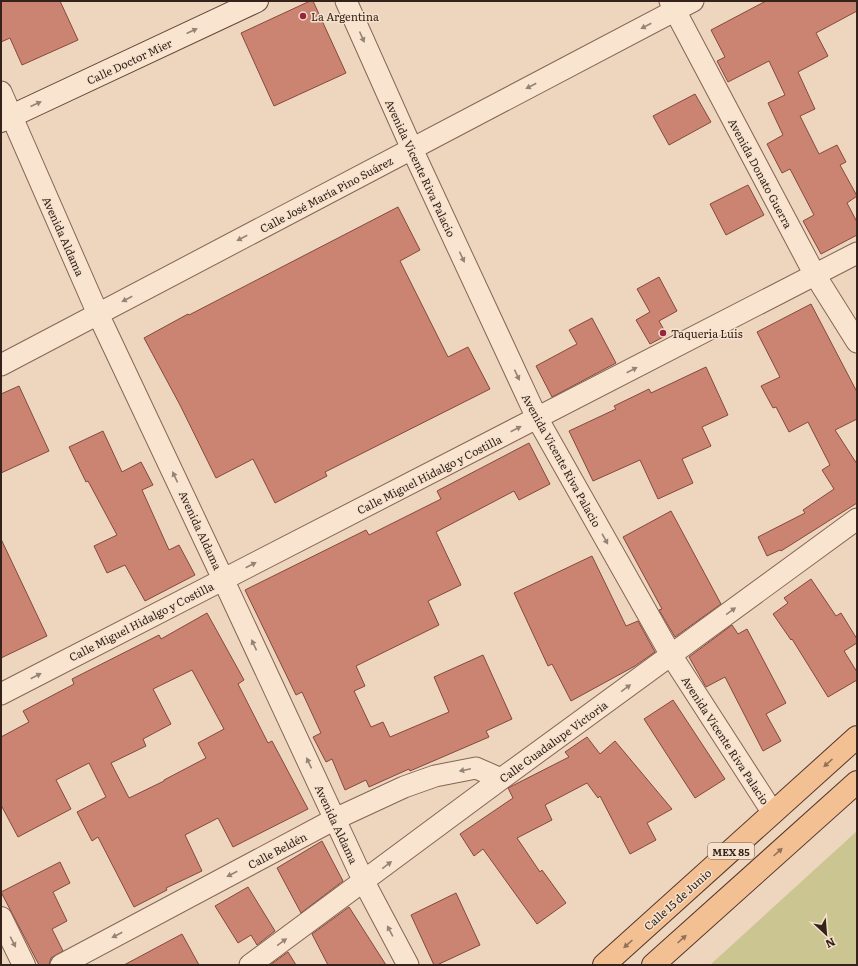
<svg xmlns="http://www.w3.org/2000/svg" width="858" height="966" viewBox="0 0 858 966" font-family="Literata,serif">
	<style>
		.green { fill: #cbc691 }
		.building { fill: #cc8472; stroke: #85493c; fill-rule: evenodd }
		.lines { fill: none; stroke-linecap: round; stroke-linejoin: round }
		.minor-casing { stroke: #856556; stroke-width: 23 }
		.tertiary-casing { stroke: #856556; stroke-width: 24 }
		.secondary-casing { stroke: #67473a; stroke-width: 24 }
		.primary-casing { stroke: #53352b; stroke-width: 24 }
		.minor { stroke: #f9e4d0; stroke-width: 21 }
		.tertiary { stroke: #f9e4d0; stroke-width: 22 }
		.secondary { stroke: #f9e4d0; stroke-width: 22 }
		.primary { stroke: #f3c093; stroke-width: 22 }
		.oneway { fill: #968376 }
		.oneway2 { fill: #947157 }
		.poi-dot { fill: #95263e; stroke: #f5e1cc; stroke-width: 1.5 }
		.labels { text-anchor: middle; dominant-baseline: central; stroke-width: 3; stroke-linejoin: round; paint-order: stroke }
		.shield { fill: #f5e1cc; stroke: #6e5b50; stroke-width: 1 }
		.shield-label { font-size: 10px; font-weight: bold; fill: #34221b }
		.poi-label { font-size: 11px; fill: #34221b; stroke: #f5e1cc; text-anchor: start }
		.street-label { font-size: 11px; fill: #34221b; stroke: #f5e1cc }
	</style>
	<rect width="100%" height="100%" fill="#eed5bd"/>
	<path class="green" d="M857,831V965H710Z"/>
	<path class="building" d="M1,1H60L78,40L22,65L10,38L1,42Z
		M310,1H313L346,73L274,106L241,33Z
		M766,1H857V11L816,33L828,56L798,72L815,109L800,116L819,154L837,145L846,162L840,165L857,196L847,203L857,222V235L821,254L803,221L814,215L790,169L782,173L767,144L783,135L768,103L785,95L769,61L728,82L717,61L725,57L711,30Z
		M695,94L711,122L669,145L653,116Z
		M748,185L764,215L726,235L710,204Z
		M398,207L420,250L400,261L448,357L468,347L490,389L325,472L327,476L275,503L253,459L216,478L180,405L144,338L188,314L189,315Z
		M659,277L677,311L659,321L667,335L650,344L636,320L650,312L637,289Z
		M811,304L857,392V419L835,430L857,464V503L781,551L780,550L767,556L758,537L805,513L803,510L834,489L822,470L830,465L808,422L789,432L776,407L773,408L761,386L780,377L757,332Z
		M592,318L616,363L552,397L536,366L577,344L569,330Z
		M706,367L728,415L702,427L711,446L682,459L693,483L658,499L640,460L593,481L569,431L616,409L614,406L649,389L651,393Z
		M19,386L49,451L1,473V394Z
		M103,431L122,472L141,462L153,485L142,490L169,550L179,545L195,575L145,601L125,565L107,573L94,546L117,535L88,481L86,482L69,447Z
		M529,443L550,484L519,500L514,491L436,532L461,585L428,601L439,625L356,666L365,686L354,691L371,727L383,722L390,737L449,712L434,677L483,655L512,719L486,731L489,737L410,771L409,769L369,787L366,780L345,790L332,759L326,762L313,737L321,733L302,692L296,695L245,590L366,530L369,535L441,499L437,491Z
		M671,511L721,604L675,637L659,610L662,609L623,537Z
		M1,539L47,636L1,658Z
		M592,556L626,626L638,621L655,652L635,666L571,701L552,664L548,666L514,593Z
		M811,579L836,616L841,613L857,639V643L844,651L857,672V680L828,697L792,639L791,640L773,614L788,603L784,598Z
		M207,613L244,680L238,684L268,743L272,741L308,809L233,847L218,818L185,835L202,871L166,888L167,890L134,907L98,837L92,841L77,812L106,797L89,763L56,780L71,809L18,837L1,805V737L29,722L23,711L74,684L72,679L159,635L161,639ZM192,670L224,729L198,743L206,758L164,780V781L129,798L111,763L146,746L143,739L171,724L153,689Z
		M732,625L738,634L747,629L786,703L766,714L781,741L763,751L725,677L706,687L689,657Z
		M673,700L725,779L695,798L644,719Z
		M587,737L600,754L615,741L672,809L647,823L656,840L630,854L600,796L598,798L587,783L545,805L552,820L517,838L540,872L542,870L566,903L537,924L483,849L474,856L460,834L513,798L508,788L569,757L565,752Z
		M322,841L343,881L301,913L277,868Z
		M60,862L70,883L53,892L67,921L52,929L63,951L51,958L49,965H39L1,892Z
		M248,887L275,931L257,945L251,935L238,943L215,906Z
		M456,893L480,945L437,965H434L411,915Z
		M349,907L386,965H328L312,934Z
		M182,934L199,965H124Z
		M288,952L296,965H270Z"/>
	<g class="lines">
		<g class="minor-casing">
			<path id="minor" d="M346,1L412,149L537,418L671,655L773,813
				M670,1L815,275L857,342
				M1,92L98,314L223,579L364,882L408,965
				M1,365L693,1
				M1,694L857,253
				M61,965L335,819L404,787L435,776L476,768L501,779
				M250,965L501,779L857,519"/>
		</g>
		<g class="tertiary-casing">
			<path id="tertiary" d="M1,918L24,965"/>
		</g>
		<g class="secondary-casing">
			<path id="secondary" d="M1,121L257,1"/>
		</g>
		<g class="primary-casing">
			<path id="primary" d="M604,965L857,737
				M653,965L857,782"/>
		</g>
		<use href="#minor" class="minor"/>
		<use href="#tertiary" class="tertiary"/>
		<use href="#secondary" class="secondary"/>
		<use href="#primary" class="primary"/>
	</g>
	<defs><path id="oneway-solid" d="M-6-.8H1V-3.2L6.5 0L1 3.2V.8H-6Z"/></defs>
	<g class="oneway">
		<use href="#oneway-solid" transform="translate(646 26) rotate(152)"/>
		<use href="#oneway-solid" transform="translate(192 31) rotate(-25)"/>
		<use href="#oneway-solid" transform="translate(362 37) rotate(66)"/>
		<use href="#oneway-solid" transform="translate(531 86) rotate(152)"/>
		<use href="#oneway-solid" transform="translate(36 104) rotate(-25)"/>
		<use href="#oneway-solid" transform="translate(242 238) rotate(152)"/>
		<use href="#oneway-solid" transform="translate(462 257) rotate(65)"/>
		<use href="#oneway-solid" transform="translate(127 299) rotate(152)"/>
		<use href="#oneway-solid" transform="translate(632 370) rotate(-27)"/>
		<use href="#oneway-solid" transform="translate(517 375) rotate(65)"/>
		<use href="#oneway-solid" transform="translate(516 429) rotate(-27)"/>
		<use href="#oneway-solid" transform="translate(175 477) rotate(-115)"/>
		<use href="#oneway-solid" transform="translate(605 539) rotate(61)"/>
		<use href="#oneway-solid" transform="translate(251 565) rotate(-27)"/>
		<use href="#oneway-solid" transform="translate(731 611) rotate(-36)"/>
		<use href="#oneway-solid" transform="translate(254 645) rotate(-115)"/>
		<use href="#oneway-solid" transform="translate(36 676) rotate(-27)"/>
		<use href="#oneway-solid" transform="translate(626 688) rotate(-36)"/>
		<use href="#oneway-solid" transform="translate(309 763) rotate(-115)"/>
		<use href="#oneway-solid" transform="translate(465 770) rotate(168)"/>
		<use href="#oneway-solid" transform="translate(387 865) rotate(-37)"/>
		<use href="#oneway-solid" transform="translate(232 874) rotate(152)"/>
		<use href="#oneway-solid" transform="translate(390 931) rotate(-118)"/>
		<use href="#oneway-solid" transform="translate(117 935) rotate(152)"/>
		<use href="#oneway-solid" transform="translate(13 942) rotate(63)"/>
		<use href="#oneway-solid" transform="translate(282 942) rotate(-36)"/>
	</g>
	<g class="oneway2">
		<use href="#oneway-solid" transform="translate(828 763) rotate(138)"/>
		<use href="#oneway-solid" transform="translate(778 852) rotate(-42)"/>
		<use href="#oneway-solid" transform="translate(682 939) rotate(-42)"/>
		<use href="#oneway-solid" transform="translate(628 944) rotate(138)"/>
	</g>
	<g class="poi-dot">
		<circle cx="303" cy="16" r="4"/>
		<circle cx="663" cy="333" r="4"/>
	</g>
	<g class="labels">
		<rect class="shield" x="708" y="843" width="46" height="16" rx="3"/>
		<g class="shield-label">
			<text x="731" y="851">MEX 85</text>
		</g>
		<g class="poi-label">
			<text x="311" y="16">La Argentina</text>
			<text x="671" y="333">Taqueria Luis</text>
		</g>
		<g class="street-label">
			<text transform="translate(129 61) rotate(-25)">Calle Doctor Mier</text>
			<text transform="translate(421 168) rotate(65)">Avenida Vicente Riva Palacio</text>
			<text transform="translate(761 173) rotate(62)">Avenida Donato Guerra</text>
			<text transform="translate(326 194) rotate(-28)">Calle José María Pino Suárez</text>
			<text transform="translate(64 236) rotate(66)">Avenida Aldama</text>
			<text transform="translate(562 460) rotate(61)">Avenida Vicente Riva Palacio</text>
			<text transform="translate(429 474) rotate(-27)">Calle Miguel Hidalgo y Costilla</text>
			<text transform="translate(201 530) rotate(65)">Avenida Aldama</text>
			<text transform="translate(141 621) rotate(-27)">Calle Miguel Hidalgo y Costilla</text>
			<text transform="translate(726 740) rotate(57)">Avenida Vicente Riva Palacio</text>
			<text transform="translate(553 741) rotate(-36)">Calle Guadalupe Victoria</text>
			<text transform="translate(337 824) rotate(65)">Avenida Aldama</text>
			<text transform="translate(277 850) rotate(-28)">Calle Beldén</text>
			<text transform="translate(677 899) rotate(-42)">Calle 15 de Junio</text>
		</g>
	</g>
	<rect width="858" height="966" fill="none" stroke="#34221b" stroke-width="4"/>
	<g transform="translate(826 934) rotate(154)" stroke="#f5e1cc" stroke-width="3" paint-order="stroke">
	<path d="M0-3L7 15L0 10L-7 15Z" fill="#34221b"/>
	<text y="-6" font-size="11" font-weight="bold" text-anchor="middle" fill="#34221b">N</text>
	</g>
</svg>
